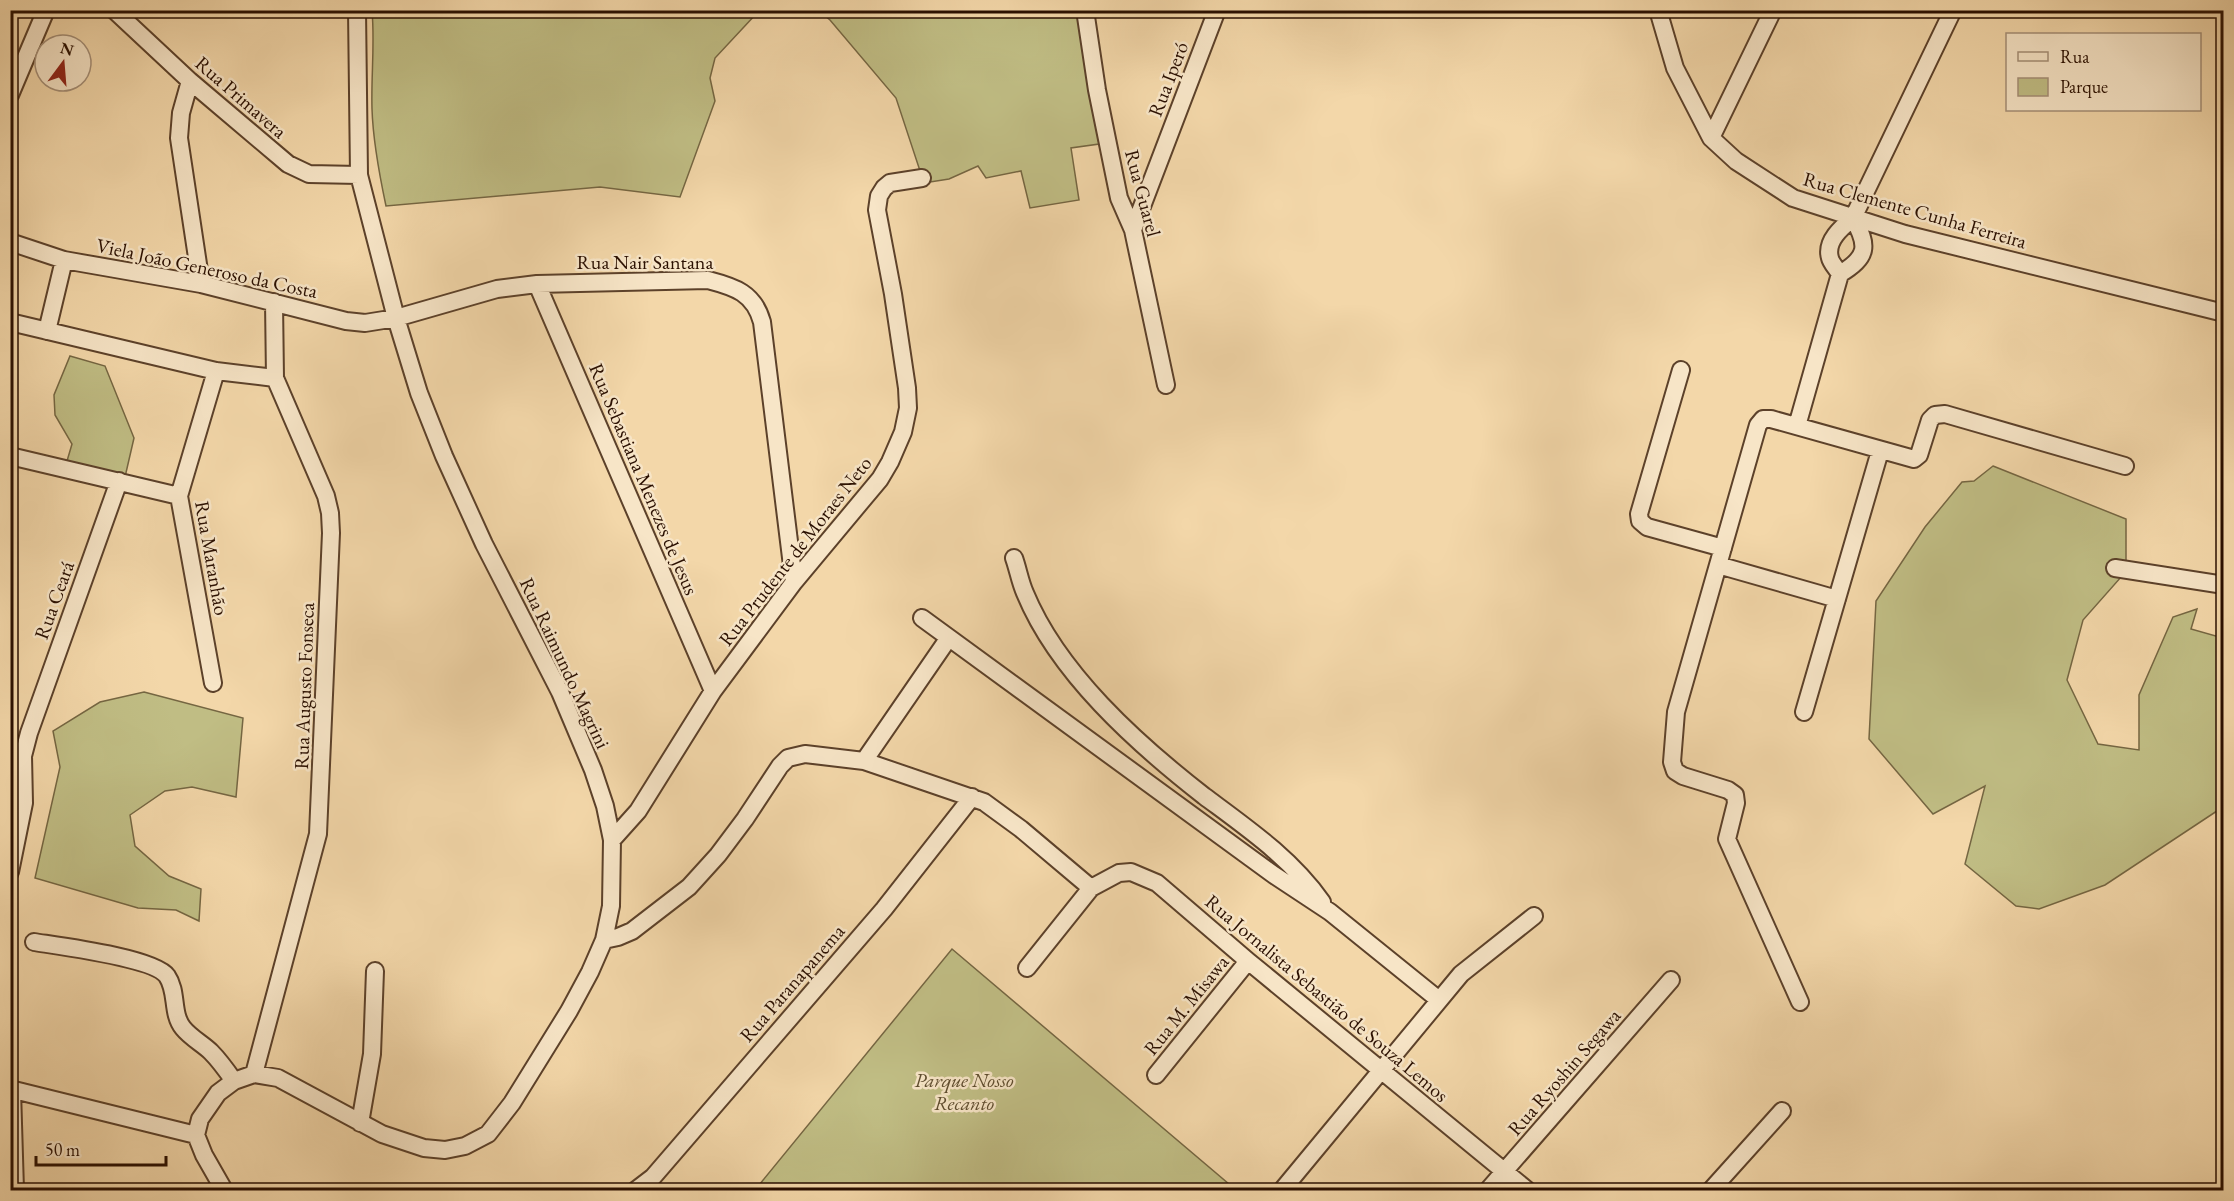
<svg xmlns="http://www.w3.org/2000/svg" width="2234" height="1201" viewBox="0 0 2234 1201" font-family="'EB Garamond',serif">
	<style>
		.green { fill: #c0bd84; stroke: #756642; stroke-width: 1.5 }
		.lines { fill: none; stroke-linecap: round; stroke-linejoin: round }
		.minor-casing { stroke: #5c412a; stroke-width: 20 }
		.minor { stroke: #f7e5c7; stroke-width: 16 }
		.labels { text-anchor: middle; dominant-baseline: central; stroke-width: 5; stroke-linejoin: round; paint-order: stroke }
		.street-label { font-size: 20px; fill: #2a0f00; stroke: #f7e5c7 }
		.park-label { font-size: 20px; font-style: italic; fill: #5e4c2e; stroke: #f7e5c7 }
	</style>
	<rect width="100%" height="100%" fill="#f3d7a9"/>
	<filter id="stains"><feTurbulence type="fractalNoise" baseFrequency=".00333" numOctaves="4"/><feColorMatrix values="0 0 0 0 .2 0 0 0 0 .09 0 0 0 0 .02 0 0 0 .5 -.17"/></filter>
	<radialGradient id="worn" r=".72"><stop offset=".6" stop-color="#630" stop-opacity="0"/><stop offset="1" stop-color="#630" stop-opacity=".3"/></radialGradient>
	<path class="green" d="M372,11V10L764,11L757,13L715,58L710,78L715,101L680,197L600,187L386,206C379,173 373,142 372,109C371,76 375,43 372,11Z
		M819,11H1080L1099,144L1071,148L1079,200L1030,208L1021,171L986,178L978,166L949,179L924,183L896,98L830,20Z
		M70,356L105,366L134,438L125,477L67,461L72,444L55,415L54,395Z
		M1993,466L2126,519V561L2122,576L2083,620L2067,680L2098,744L2139,750V695L2173,617L2197,609L2191,629L2223,638V807L2105,885L2039,909L2016,906L1965,864L1985,786L1933,814L1869,739L1876,601L1925,527L1962,482L1974,481Z
		M144,692L243,718L236,797L192,787L165,791L130,815L135,846L169,876L201,889L199,921L176,910L138,908L35,878L60,767L53,731L100,702Z
		M952,949L1236,1190H755Z"/>
	<g class="lines">
		<g class="minor-casing">
			<path id="minor" d="M114,10L190,81L288,164L309,174L359,175
				M1085,10L1097,90L1119,198L1133,230L1166,385
				M1658,10L1675,68L1711,138L1736,161L1793,198L1905,234L2224,313
				M190,81L181,113L179,138L201,284
				M10,95L46,10
				M1711,138L1773,10
				M1133,230L1217,10
				M10,242L64,260L201,284L346,321L365,323L396,318L497,289L537,284L708,280C735,287 754,293 762,322L794,582
				M1840,274C1837,269 1831,263 1830,258C1825,241 1842,227 1853,218L1953,10
				M537,284L713,691
				M10,322L216,371L275,378
				M47,331L64,260
				M1681,370L1639,514L1640,521L1647,527L1723,548
				M1797,426L1840,274C1868,257 1869,246 1853,218
				M10,456L179,496
				M1014,558C1018,569 1020,582 1025,593C1058,673 1136,743 1204,796C1247,828 1291,858 1322,902
				M1718,565L1837,599
				M2115,568L2224,585
				M922,618L1274,875L1330,912L1439,1000
				M213,683L179,496L216,371
				M1804,712L1880,451
				M864,761L948,639
				M612,840L638,811L713,691L794,582L880,479L890,462L903,432L908,408L907,388L893,294L877,210L879,196L884,188L890,183L922,178
				M10,872L24,803L23,756L29,733L119,481
				M604,940L618,937L632,931L689,887L718,855L745,819L780,766L788,758L805,754L864,761L984,802L1021,829L1091,888
				M34,942C59,946 154,958 167,976C178,992 171,1013 183,1028C191,1038 203,1044 211,1052C220,1061 227,1071 234,1081
				M1027,968L1091,888L1119,873L1131,872L1157,883L1248,961L1527,1190
				M1800,1002L1727,839L1736,803L1735,795L1728,790L1683,776L1675,771L1672,762L1676,712L1758,425L1763,419H1771L1914,459L1919,455L1930,420L1935,415L1945,414L2125,466
				M254,1074L318,834L331,533L330,513L326,496L275,378L274,302
				M1156,1075L1248,961
				M10,1089L196,1135
				M12,1090L15,1190
				M360,1123L372,1054L375,971
				M1283,1189L1461,974L1534,916
				M224,1190L204,1155L196,1135L200,1119L218,1093L234,1081L254,1074L278,1078L382,1134L424,1148L445,1150L465,1146L488,1134L512,1103L569,1011L590,972L604,940L611,906L612,840L605,806L593,770L560,692L484,544L444,456L419,393L396,318L359,175L357,10
				M636,1190L653,1177L884,909L972,797
				M1488,1190L1671,980
				M1711,1190L1782,1111"/>
		</g>
		<use href="#minor" class="minor"/>
	</g>
	<g class="labels">
		<g class="street-label">
			<text transform="translate(1168 79) rotate(-69)">Rua Iperó</text>
			<text transform="translate(241 97) rotate(41)">Rua Primavera</text>
			<text transform="translate(1143 193) rotate(75)">Rua Guarel</text>
			<text transform="translate(1915 210) rotate(16)">Rua Clemente Cunha Ferreira</text>
			<text x="645" y="262">Rua Nair Santana</text>
			<text transform="translate(207 268) rotate(12)">Viela João Generoso da Costa</text>
			<text transform="translate(644 479) rotate(67)">Rua Sebastiana Menezes de Jesus</text>
			<text transform="translate(795 551) rotate(-52)">Rua Prudente de Moraes Neto</text>
			<text transform="translate(212 558) rotate(80)">Rua Maranhão</text>
			<text transform="translate(54 600) rotate(-70)">Rua Ceará</text>
			<text transform="translate(565 663) rotate(65)">Rua Raimundo Magrini</text>
			<text transform="translate(304 686) rotate(-88)">Rua Augusto Fonseca</text>
			<text transform="translate(792 983) rotate(-49)">Rua Paranapanema</text>
			<text transform="translate(1327 998) rotate(40)">Rua Jornalista Sebastião de Souza Lemos</text>
			<text transform="translate(1186 1005) rotate(-51)">Rua M. Misawa</text>
			<text transform="translate(1564 1072) rotate(-49)">Rua Ryoshin Segawa</text>
		</g>
		<g class="park-label">
			<text x="964" y="1080">Parque Nosso<tspan x="964" dy="23">Recanto</tspan></text>
		</g>
	</g>
	<rect width="2234" height="1201" fill="none" stroke="#f3d7a9" stroke-width="36"/>
	<rect x="12" y="12" width="2210" height="1177" fill="none" stroke="#2a0f00" stroke-width="3"/>
	<rect x="18" y="18" width="2198" height="1165" fill="none" stroke="#2a0f00" stroke-width="1.5"/>
	<rect x="2006" y="33" width="195" height="78" fill="#f7e5c7" stroke="#a58f77" stroke-width="1.5"/>
	<rect x="2018" y="52" width="30" height="9" fill="#f7e5c7" stroke="#a58f77" stroke-width="1.5"/>
	<text x="2060" y="63" font-size="18" fill="#2a0f00">Rua</text>
	<rect x="2018" y="78" width="30" height="18" fill="#c0bd84" stroke="#a58f77" stroke-width="1.5"/>
	<text x="2060" y="93" font-size="18" fill="#2a0f00">Parque</text>
	<g transform="translate(63 63) rotate(16)"><circle r="28" fill="#f7e5c7" stroke="#a58f77" stroke-width="1.5"/>
	<path d="M0-4.5L10 22L0 15L-10 22Z" fill="#8f2418"/>
	<text y="-9" font-size="16" font-weight="bold" text-anchor="middle" fill="#2a0f00">N</text>
	</g>
	<path d="M36 1156v9h130v-9" fill="none" stroke="#2a0f00" stroke-width="3"/>
	<text x="45" y="1156" font-size="18" fill="#2a0f00" stroke="#f7e5c7" stroke-width="4.5" paint-order="stroke">50 m</text>
	<rect width="100%" height="100%" filter="url(#stains)"/>
	<rect width="100%" height="100%" fill="url(#worn)"/>
</svg>
